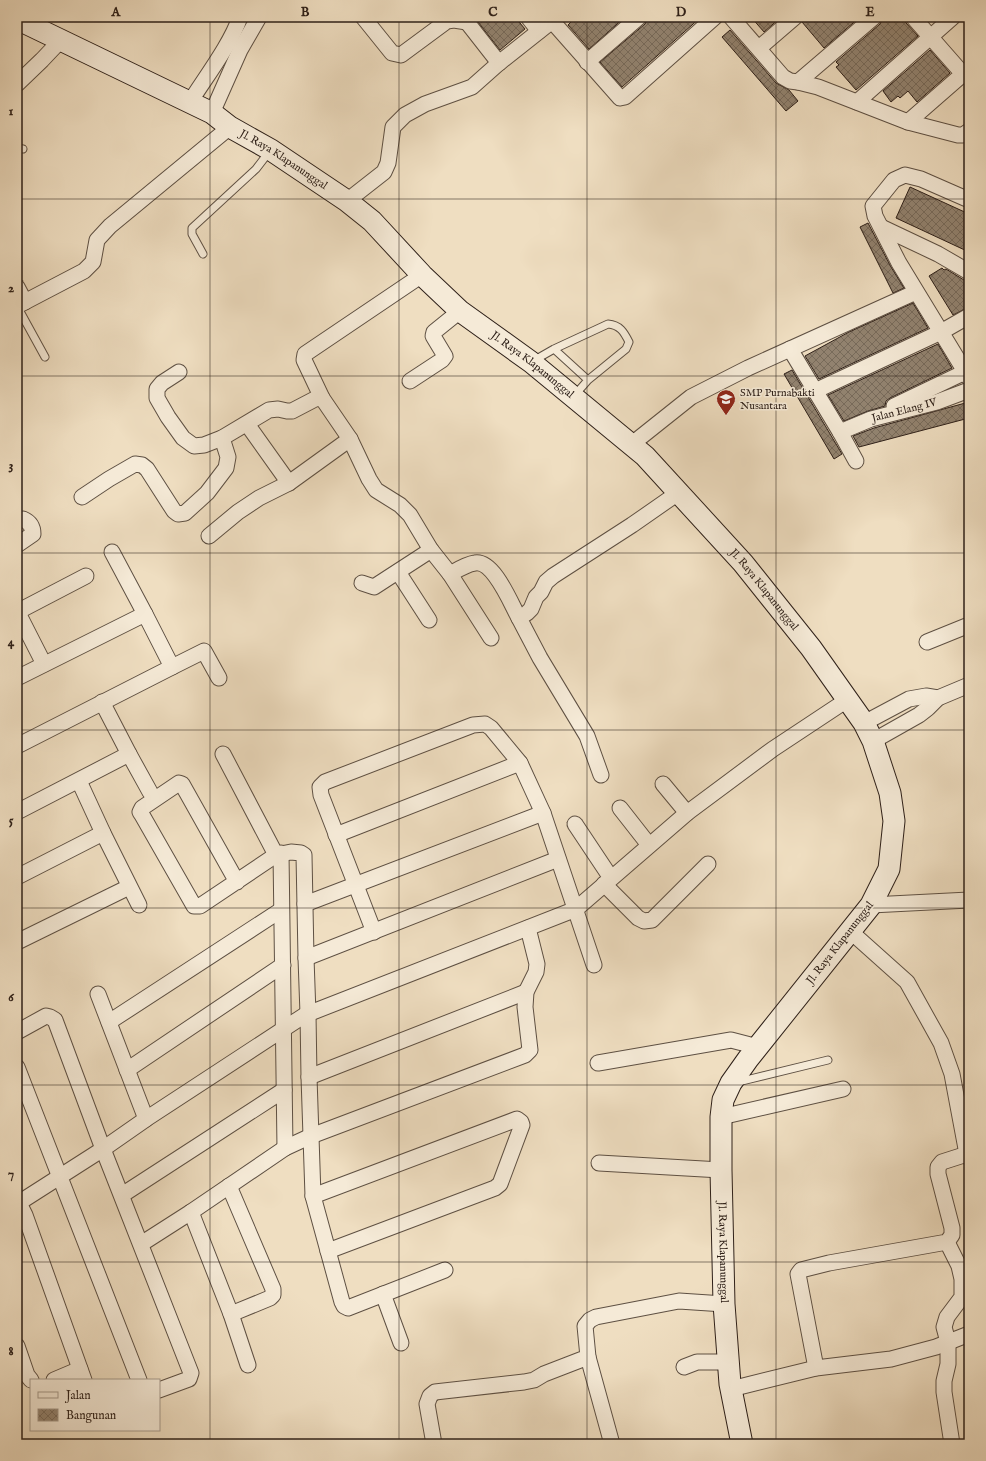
<svg xmlns="http://www.w3.org/2000/svg" width="986" height="1461" viewBox="0 0 986 1461" font-family="'IM FELL English',serif">
	<style>
		.building { fill: url(#building-cross-hatch); stroke: #2e2019 }
		.lines { fill: none; stroke-linecap: round; stroke-linejoin: round }
		.lane-casing { stroke: #5e5043; stroke-width: 9 }
		.street-casing { stroke: #5e5043; stroke-width: 17 }
		.secondary-casing { stroke: #2e2019; stroke-width: 23 }
		.lane { stroke: #f5ead7; stroke-width: 7 }
		.street { stroke: #f5ead7; stroke-width: 15 }
		.secondary { stroke: #f5ead7; stroke-width: 21 }
		.grid { fill: none; stroke: #2e2019; stroke-width: 1; stroke-opacity: 0.55 }
		.labels { text-anchor: middle; dominant-baseline: central; stroke-width: 3; stroke-linejoin: round; paint-order: stroke }
		.street-label { font-size: 11px; fill: #2e2019; stroke: #f5ead7 }
		.poi-label { font-size: 11px; fill: #2e2019; stroke: #f5ead7; text-anchor: start }
		.neatline { fill: none; stroke: #2e2019; stroke-width: 1.5 }
		.grid-label { font-size: 13px; text-anchor: middle; font-weight: bold; fill: #2e2019 }
	</style>
	<defs>
		<pattern id="building-cross-hatch" width="8" height="8" patternUnits="userSpaceOnUse"><rect width="8" height="8" fill="#928370"/><path d="M0 0l8 8M0 8l8-8" fill="none" stroke="#786b5b"/></pattern>
	</defs>
	<rect width="100%" height="100%" fill="#efdec1"/>
	<filter id="stains"><feTurbulence type="fractalNoise" baseFrequency=".005" numOctaves="4"/><feColorMatrix values="0 0 0 0 .2 0 0 0 0 .09 0 0 0 0 .02 0 0 0 .5 -.17"/></filter>
	<radialGradient id="worn" r=".72"><stop offset=".6" stop-color="#630" stop-opacity="0"/><stop offset="1" stop-color="#630" stop-opacity=".3"/></radialGradient>
	<path class="building" d="M474,17H515L525,29L500,50Z
		M576,17H625L589,49L568,25Z
		M648,17H701L622,87L600,62L645,24Z
		M751,17H781L764,32Z
		M804,17H860L824,48L802,22Z
		M883,17H904L906,23L918,36L856,90L836,67L839,65L836,62L880,24Z
		M730,30L776,83L789,90L798,101L786,111L722,37Z
		M930,50L950,73L917,102L908,91L900,98L898,96L891,102L883,91Z
		M910,187L969,214V252L896,218Z
		M868,223L891,267L904,288L893,293L860,227Z
		M942,268L944,270L946,269L964,280L969,281V307L953,315L929,276Z
		M913,303L928,328L819,379L805,356L849,332Z
		M938,344L952,368L890,398L886,401L885,406L868,411L844,421L828,395Z
		M792,370L842,454L834,459L784,374Z
		M969,402V418L859,447L853,436L874,428Z"/>
	<g class="lines">
		<g class="lane-casing">
			<path id="lane" d="M17,148L23,149
				M203,254L192,234V228L256,169L269,152
				M17,306L45,357
				M554,349L588,380
				M533,361L554,349L608,324C620,325 624,332 629,342L626,349L588,380L574,396
				M738,1082L828,1060"/>
		</g>
		<g class="street-casing">
			<g id="street">
				<path d="M363,17L392,53L401,55L447,21L454,20L467,22"/>
				<path d="M463,17L499,63"/>
				<path d="M528,17L539,31"/>
				<path d="M731,17L783,77L790,81L798,82L818,87L908,122L958,135H963L969,131"/>
				<path d="M552,21L620,98L625,97L715,17"/>
				<path d="M759,48L795,17"/>
				<path d="M587,62L639,17"/>
				<path d="M798,82L874,17"/>
				<path d="M17,84L42,60L60,41"/>
				<path d="M190,102C205,78 231,44 240,17"/>
				<path d="M857,102L953,17"/>
				<path d="M212,113L240,50L259,17"/>
				<path d="M908,122L963,74L913,17"/>
				<path d="M969,200L921,179L905,175L894,180L873,206L875,216L899,263L969,378"/>
				<path d="M347,201L384,172L388,163L393,127L405,115L425,104L472,87L499,63L557,17"/>
				<path d="M881,227L938,254L969,272"/>
				<path d="M17,287L25,302"/>
				<path d="M17,306L84,271L93,262L97,240L110,226L230,127"/>
				<path d="M790,349L840,432L856,461"/>
				<path d="M179,372L162,383L157,389V398L168,417L183,438L194,446L204,445L222,438L269,410L278,409L287,411H292L315,399L322,398L350,439L369,479L376,490L400,505L410,515L431,550L450,574L491,638"/>
				<path d="M410,381L442,360L445,356L433,336L434,332L460,311"/>
				<path d="M815,391L941,332L969,316"/>
				<path d="M322,398L304,360L305,354L422,275"/>
				<path d="M894,406L965,372"/>
				<path d="M247,424L289,483"/>
				<path id="s1" d="M840,432L871,419L937,402L969,390"/>
				<path d="M632,444L691,397L748,368L916,292"/>
				<path d="M82,497L109,479L135,464L142,465L147,469L174,511L178,514L185,513L207,493L226,468L228,457L222,438"/>
				<path d="M17,521L23,519C30,522 33,527 33,534L17,545"/>
				<path d="M209,536L238,512L259,498L289,483L350,439"/>
				<path d="M112,552L145,614"/>
				<path d="M398,572L429,620"/>
				<path d="M450,574C457,570 467,564 475,563C494,560 511,604 519,618L527,613L531,609L536,597L541,592L546,582L553,576L632,525L678,493"/>
				<path d="M362,583L374,587L431,550"/>
				<path d="M17,611L44,664"/>
				<path d="M17,612L86,576"/>
				<path d="M519,618L540,658L587,736L601,775"/>
				<path d="M927,642L969,625"/>
				<path d="M172,667L204,651L219,678"/>
				<path d="M17,678L145,614L172,667L17,746"/>
				<path d="M864,723L909,699L926,696L938,698"/>
				<path d="M873,741L919,715L928,708L938,698L969,685"/>
				<path d="M129,754L150,792"/>
				<path d="M223,754L276,855"/>
				<path d="M79,781L103,833L139,905"/>
				<path d="M663,784L687,813"/>
				<path d="M620,808L649,845"/>
				<path d="M17,812L129,754L102,702"/>
				<path d="M575,824L611,878"/>
				<path d="M336,835L520,763"/>
				<path d="M281,853L285,1148"/>
				<path d="M17,877L103,833"/>
				<path d="M237,882L182,784L179,783L142,808L140,812L142,815L194,906H200L276,855L291,852L301,853L304,855L306,958L308,1014L309,1077L313,1196L342,1302L344,1306L348,1308L445,1270"/>
				<path d="M604,884L638,918L644,921L652,920L708,864"/>
				<path d="M305,904L543,813"/>
				<path d="M871,905L969,900"/>
				<path d="M850,931L907,982L941,1043L952,1074L967,1154L969,1158"/>
				<path d="M374,932L321,795L320,787L325,782L473,725L485,724L491,728L520,763L543,813L594,965"/>
				<path d="M17,942L129,887"/>
				<path d="M306,958L558,859"/>
				<path d="M98,994L146,1119"/>
				<path d="M109,1022L281,910"/>
				<path d="M17,1032L46,1016L50,1017L55,1020L103,1149L191,1373L189,1379L159,1390"/>
				<path d="M598,1063L731,1040L758,1047"/>
				<path d="M17,1067L139,1380"/>
				<path d="M127,1070L283,965"/>
				<path d="M309,1077L526,992"/>
				<path d="M721,1117L843,1089"/>
				<path d="M599,1163L721,1170"/>
				<path d="M229,1186L273,1289V1295L270,1298L231,1314"/>
				<path d="M122,1195L284,1090"/>
				<path d="M313,1196L517,1119L521,1122L522,1125L500,1184L495,1188L328,1251"/>
				<path d="M17,1199L25,1215L84,1380"/>
				<path d="M17,1204L103,1149L146,1119L305,1015L576,909L687,813L773,749L847,700"/>
				<path d="M191,1212L231,1314L248,1365"/>
				<path d="M947,1242L959,1266L962,1279V1297L947,1317L944,1327L948,1342V1364L944,1381V1392L952,1444"/>
				<path d="M141,1244L191,1212L285,1148L311,1136L525,1055L530,1050L525,1007L526,992L536,972L537,964L528,928"/>
				<path d="M383,1294L401,1343"/>
				<path d="M17,1346L27,1375L31,1380"/>
				<path d="M588,1357L612,1444"/>
				<path d="M684,1367L697,1362H729"/>
				<path d="M816,1368L798,1274L801,1270L829,1263L947,1242L952,1235V1228L938,1174V1167L942,1162L967,1154"/>
				<path d="M54,1380L80,1369"/>
				<path d="M731,1389L816,1368L891,1359L936,1347L969,1334"/>
				<path d="M434,1444L427,1404L430,1396L435,1392L524,1382L534,1380L544,1374L588,1357L585,1326L590,1320L596,1317L679,1301L724,1304"/>
			</g>
		</g>
		<g class="secondary-casing">
			<g id="secondary">
				<path id="s2" d="M17,19L212,113L230,127L271,150L347,201L372,221L422,275L460,311L531,362L645,456L743,563L811,648L864,723L873,741L890,793L894,821L889,869L871,905L748,1059L731,1083L723,1100L721,1117V1170L724,1304L730,1384L742,1444"/>
			</g>
		</g>
		<use href="#lane" class="lane"/>
		<use href="#street" class="street"/>
		<use href="#secondary" class="secondary"/>
	</g>
	<path class="grid" d="M210,17V1444M399,17V1444M587,17V1444M776,17V1444M17,199H969M17,376H969M17,553H969M17,730H969M17,908H969M17,1085H969M17,1262H969"/>
	<defs>
		<g id="school-pin" transform="scale(1)"><path d="M0 17L-7.5 6A9.5 9.5 0 1 1 7.5 6Z" fill="#8f2418" stroke="#f5ead7"/><path d="M0-5L7-2L0 1L-7-2ZM-4 1L0 2.5L4 1V4Q0 6-4 4Z" fill="#fff"/></g>
	</defs>
	<g fill-rule="evenodd">
		<use href="#school-pin" x="726" y="399"/>
	</g>
	<g class="labels">
		<g class="street-label">
			<text stroke="none"><textPath href="#s2" startOffset="302">Jl. Raya Klapanunggal</textPath></text>
			<text stroke="none"><textPath href="#s2" startOffset="626">Jl. Raya Klapanunggal</textPath></text>
			<text stroke="none"><textPath href="#s1" startOffset="68">Jalan Elang IV</textPath></text>
			<text stroke="none"><textPath href="#s2" startOffset="950">Jl. Raya Klapanunggal</textPath></text>
			<text transform="translate(840 943) rotate(-52)">Jl. Raya Klapanunggal</text>
			<text stroke="none"><textPath href="#s2" startOffset="1706">Jl. Raya Klapanunggal</textPath></text>
		</g>
		<g class="poi-label">
			<text x="740" y="393">SMP Purnabakti<tspan x="740" dy="13">Nusantara</tspan></text>
		</g>
	</g>
	<rect width="986" height="1461" fill="none" stroke="#efdec1" stroke-width="44"/>
	<rect x="30" y="1379" width="130" height="52" fill="#f5ead7" stroke="#a5998b"/>
	<rect x="38" y="1392" width="20" height="6" fill="#f5ead7" stroke="#a5998b"/>
	<text x="66" y="1399" font-size="12" fill="#2e2019">Jalan</text>
	<rect x="38" y="1409" width="20" height="12" fill="url(#building-cross-hatch)" stroke="#a5998b"/>
	<text x="66" y="1419" font-size="12" fill="#2e2019">Bangunan</text>
	<rect x="22" y="22" width="942" height="1417" class="neatline"/>
	<g class="grid-label">
		<text x="116" y="16">A</text>
		<text x="305" y="16">B</text>
		<text x="493" y="16">C</text>
		<text x="681" y="16">D</text>
		<text x="870" y="16">E</text>
		<text x="11" y="115">1</text>
		<text x="11" y="292">2</text>
		<text x="11" y="469">3</text>
		<text x="11" y="646">4</text>
		<text x="11" y="824">5</text>
		<text x="11" y="1001">6</text>
		<text x="11" y="1178">7</text>
		<text x="11" y="1355">8</text>
	</g>
	<rect width="100%" height="100%" filter="url(#stains)"/>
	<rect width="100%" height="100%" fill="url(#worn)"/>
</svg>
